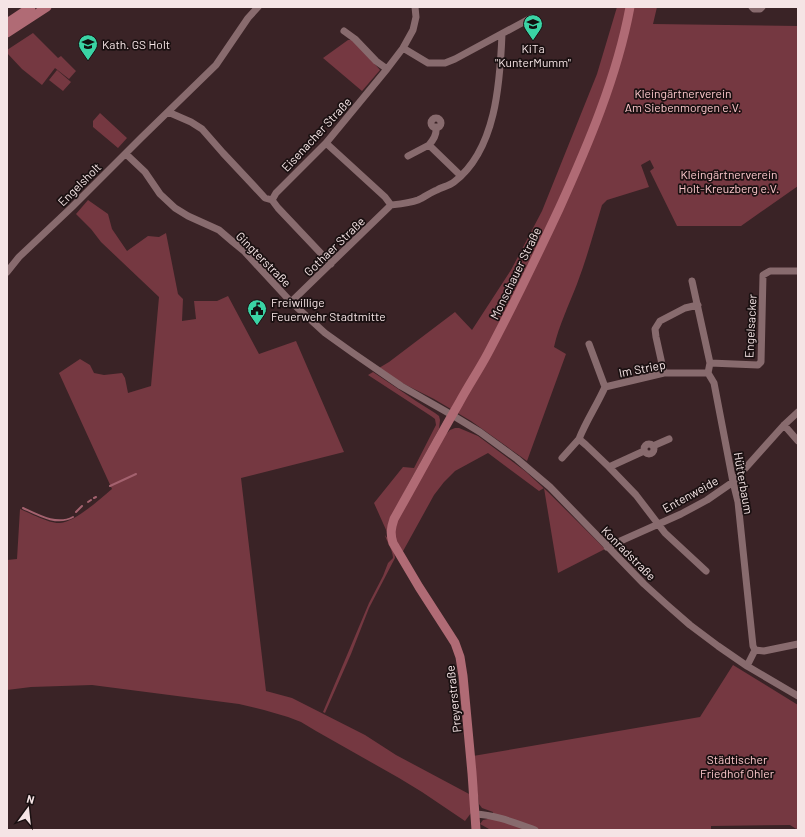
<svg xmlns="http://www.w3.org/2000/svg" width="805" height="837" viewBox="0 0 805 837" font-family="Barlow,sans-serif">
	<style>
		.green { fill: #753841 }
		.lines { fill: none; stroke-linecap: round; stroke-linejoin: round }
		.stream { stroke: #a4626f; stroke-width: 2 }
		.minor { stroke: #886b6e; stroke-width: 7 }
		.major { stroke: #b06b75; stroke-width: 9 }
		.labels { text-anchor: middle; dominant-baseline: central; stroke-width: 3.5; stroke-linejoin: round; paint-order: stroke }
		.poi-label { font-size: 12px; fill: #f5e4e5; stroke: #1a1011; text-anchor: start }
		.park-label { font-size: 12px; fill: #fac6ca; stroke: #1a1011 }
		.street-label { font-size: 12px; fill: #f5e4e5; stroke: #1a1011 }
	</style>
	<rect width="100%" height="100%" fill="#3a2326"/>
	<path class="green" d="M617,7H657L653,24L798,26V186L741,226H677L650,171L654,168L650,160L641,165L649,187L607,200L602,205C594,231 587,258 577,284C569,305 559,325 554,347L566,354L527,461L471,421L434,399L398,381L379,368L389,362L455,312L472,330L511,270L542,211L597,74Z
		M33,33L58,58L61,56L76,71L69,79L55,68L42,85L22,69L7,53V50Z
		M348,40H354L380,70L362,91L323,58Z
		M57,70L71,82L63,91L49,80Z
		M100,113L127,138L118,148L93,127V121Z
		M88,200L108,214L112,229L127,251L148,236L159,237L166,233L178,294L183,299L182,321L196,319L194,301H217L228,296L259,354L296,341L344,452L241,478L266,691L292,698L365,735L396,755L471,795V813L465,821L422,792L399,778L316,731L301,722L288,717L264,710L239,704L92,685L31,687L7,690V560L17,559L20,509C30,513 50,524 60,523C75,522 100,499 112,489L59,373L80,359L90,365L94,373L104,375L122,373L125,378L128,393L151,386L159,297L101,242L91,229L76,214Z
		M373,372L416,401L435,413L439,416L440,420L439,429L409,483L390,520L387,532L374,503L403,467L414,468L436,425L435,419L431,416L368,375Z
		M455,428H459L478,436L525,471L548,492L605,549L558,573L544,488L539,491L488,453L455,471L444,482L434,495L402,553L395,537V524L445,435L450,430Z
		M385,535C390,541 395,551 395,558L369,608L351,654L325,713L323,712L369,603L383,576L388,563L393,558C393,550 387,543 385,535Z
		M733,665L798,705V830L790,825L711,826V830H489V829L480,824L483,820L492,818L493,812L482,808L479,804L473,756L700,717Z"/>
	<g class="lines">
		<path class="stream" d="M110,486L136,474
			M94,498L96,497
			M88,502L91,500
			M23,508C38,515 57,526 73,517
			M76,512L82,506"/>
		<path class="minor" d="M752,7L754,9H760L762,7
			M344,31L355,39L376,61L387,69
			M403,48L428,63H445L455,59L531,18
			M168,112L191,122L202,129L223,153L253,185L265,198L272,200
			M431 123a5 5 0 1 1 10 0a5 5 0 1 1-10 0Z
			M436,127C437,135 433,140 429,145L461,176
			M126,154L145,172L160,194L175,208L188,216L219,230L233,242L244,251L291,302L325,333L353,353L401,386L452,415L480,432L517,459L550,487L644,584L666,604L690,625L718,646L747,666L798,696
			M408,156L429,145
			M391,205C400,204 410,203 418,200C425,197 431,192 437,190C442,187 449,186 454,182C496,150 500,83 502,34
			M331,264L278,208L272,200L276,193L326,143L387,69L403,48L413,30L416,17L415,7
			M7,272L19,257L72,207L141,138L216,65L248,18L258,7
			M692,281L710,363L708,373L714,383L733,482L738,502L753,646L755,650L747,666
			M291,302L391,205L385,197L326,143
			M589,344L605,387
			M710,363L758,365L761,362L763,275L770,271H798
			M664,373L656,337L655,329L660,321L685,308L698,305
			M784,425L798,441
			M644 449a5 5 0 1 1 10 0a5 5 0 1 1-10 0Z
			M653,446L669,439
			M562,458L579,439
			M609,467L644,451
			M607,547L681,514L707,500L733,482L784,425L798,412
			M706,571L665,533L636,495L609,467L586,445L579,439C586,421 597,405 605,387L664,373H708
			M755,650L764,651L798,644
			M475,814C496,815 515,823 535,830"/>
		<path class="major" d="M7,23L31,7
			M7,33L47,7
			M476,830L472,773L463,676L460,657L455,643L448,632L419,587L393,543C390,534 391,528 394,519C416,480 437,441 459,403C468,386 479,370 488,353C513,306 536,258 559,209C588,145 617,77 630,7"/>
	</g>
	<defs>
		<g id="school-pin" transform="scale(1)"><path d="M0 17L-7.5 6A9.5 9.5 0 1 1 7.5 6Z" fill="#3ad4a5" stroke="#1a1011"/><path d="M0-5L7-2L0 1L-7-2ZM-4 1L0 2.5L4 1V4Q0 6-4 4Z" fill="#111"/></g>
		<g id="civic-pin" transform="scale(1)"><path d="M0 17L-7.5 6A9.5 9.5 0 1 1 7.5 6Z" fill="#3ad4a5" stroke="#1a1011"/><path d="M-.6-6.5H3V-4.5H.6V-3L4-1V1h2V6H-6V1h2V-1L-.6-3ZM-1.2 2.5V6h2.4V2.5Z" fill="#111"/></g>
	</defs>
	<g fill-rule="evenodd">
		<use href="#school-pin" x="533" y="24"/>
		<use href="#school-pin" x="88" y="44"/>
		<use href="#civic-pin" x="257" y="309"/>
	</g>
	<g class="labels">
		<g class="poi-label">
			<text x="102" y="44">Kath. GS Holt</text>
			<text x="533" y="48" text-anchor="middle">KiTa<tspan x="533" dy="14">"KunterMumm"</tspan></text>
			<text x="271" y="302">Freiwillige<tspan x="271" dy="14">Feuerwehr Stadtmitte</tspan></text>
		</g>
		<g class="park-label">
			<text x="683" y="93">Kleingärtnerverein<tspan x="683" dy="14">Am Siebenmorgen e.V.</tspan></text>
			<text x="729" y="174">Kleingärtnerverein<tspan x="729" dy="14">Holt-Kreuzberg e.V.</tspan></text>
			<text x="737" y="759">Städtischer<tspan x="737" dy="14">Friedhof Ohler</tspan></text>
		</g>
		<g class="street-label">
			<text transform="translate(316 134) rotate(-47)">Eisenacher Straße</text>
			<text transform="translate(79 184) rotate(-45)">Engelsholt</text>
			<text transform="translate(334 246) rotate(-44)">Gothaer Straße</text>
			<text transform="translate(264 259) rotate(45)">Gingterstraße</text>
			<text transform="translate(515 273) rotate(-64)">Monschauer Straße</text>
			<text transform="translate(750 326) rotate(-87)">Engelsacker</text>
			<text transform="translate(642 368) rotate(-11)">Im Striep</text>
			<text transform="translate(744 483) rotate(80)">Hütterbaum</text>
			<text transform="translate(690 494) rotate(-29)">Entenweide</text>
			<text transform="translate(629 553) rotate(45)">Konradstraße</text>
			<text transform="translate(453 699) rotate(-96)">Preyerstraße</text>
		</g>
	</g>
	<rect width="805" height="837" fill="none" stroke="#f5e4e5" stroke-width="16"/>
	<g transform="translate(28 809) rotate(15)" stroke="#1a1011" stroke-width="3" paint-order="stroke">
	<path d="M0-3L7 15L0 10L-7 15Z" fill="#f5e4e5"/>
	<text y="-6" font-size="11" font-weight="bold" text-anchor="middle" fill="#f5e4e5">N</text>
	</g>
</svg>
